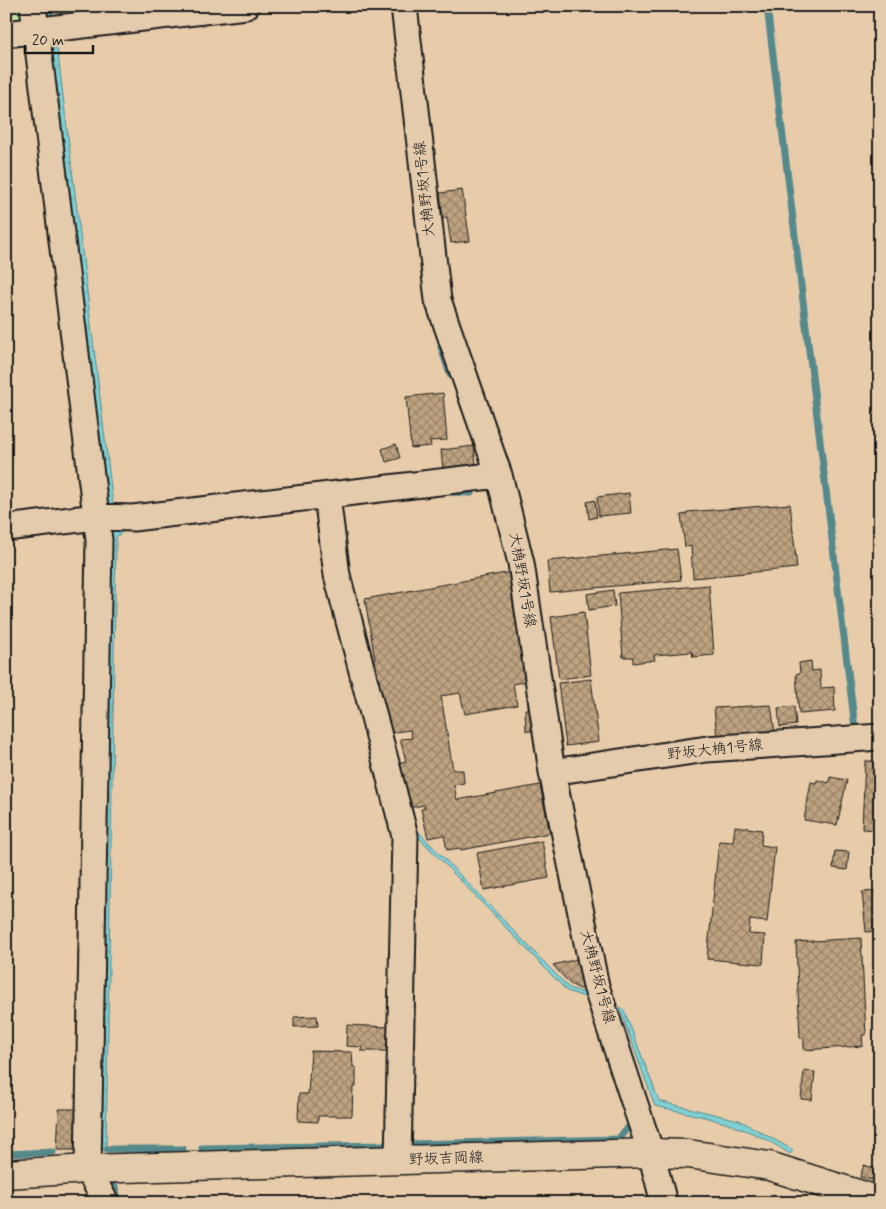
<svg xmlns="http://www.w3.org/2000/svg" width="886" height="1209" viewBox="0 0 886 1209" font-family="Mynerve,'Klee One',sans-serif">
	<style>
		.grass { fill: url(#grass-tufts); stroke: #6c815f }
		.water { fill: url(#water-ripples); stroke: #57898c }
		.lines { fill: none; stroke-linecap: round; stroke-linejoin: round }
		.stream { stroke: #57898c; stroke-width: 7 }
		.building { fill: url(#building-cross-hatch); stroke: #1c1c1c }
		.minor-casing { stroke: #1c1c1c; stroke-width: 29 }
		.tertiary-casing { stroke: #1c1c1c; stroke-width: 31 }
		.minor { stroke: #e4cbac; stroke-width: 25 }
		.tertiary { stroke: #e4cbac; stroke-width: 28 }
		.labels { text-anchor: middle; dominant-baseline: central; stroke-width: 5; stroke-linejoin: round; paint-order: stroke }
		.street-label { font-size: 15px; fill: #1c1c1c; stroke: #e4cbac }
	</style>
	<defs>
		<pattern id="grass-tufts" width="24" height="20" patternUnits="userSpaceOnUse" patternTransform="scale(1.25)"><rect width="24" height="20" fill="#bce6a2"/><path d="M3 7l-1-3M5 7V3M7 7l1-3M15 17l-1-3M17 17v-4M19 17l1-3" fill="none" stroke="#a1c58b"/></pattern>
		<pattern id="water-ripples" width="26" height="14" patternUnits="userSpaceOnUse" patternTransform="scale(1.25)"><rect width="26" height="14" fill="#7fd1d6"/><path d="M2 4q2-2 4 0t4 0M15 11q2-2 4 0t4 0" fill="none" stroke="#6db3b7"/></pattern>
		<pattern id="building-cross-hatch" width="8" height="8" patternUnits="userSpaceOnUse" patternTransform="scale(1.25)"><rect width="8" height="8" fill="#bea381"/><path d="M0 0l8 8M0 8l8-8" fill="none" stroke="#9a8469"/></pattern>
	</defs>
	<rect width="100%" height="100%" fill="#e8cca9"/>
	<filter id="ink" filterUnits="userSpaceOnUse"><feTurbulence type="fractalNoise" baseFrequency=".02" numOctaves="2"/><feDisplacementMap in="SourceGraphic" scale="10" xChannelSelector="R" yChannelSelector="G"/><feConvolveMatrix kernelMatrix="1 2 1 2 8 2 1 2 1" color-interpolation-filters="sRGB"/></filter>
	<g filter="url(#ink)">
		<path class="grass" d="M6,6H27L29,20L6,29Z"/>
		<path class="water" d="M46,6H52L114,512L322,504L324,509L124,531L116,537L106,1149L101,1150L110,538Z
			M352,622L357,628L409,822L569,988L588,994L587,998L567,991L405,823Z
			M619,1007L624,1010L659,1101L739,1120L793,1150L790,1154C746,1124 705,1117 655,1106Z"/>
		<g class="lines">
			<path class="stream" d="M767,6L855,728
				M441,347L450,375
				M451,492L471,493
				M410,1144L618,1139L631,1124L629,1118
				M202,1148L387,1145
				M107,1149H183
				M6,1154L53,1152
				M114,1184L119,1203"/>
		</g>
		<path class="building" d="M462,190L470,241L451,243L447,217L443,219L440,193Z
			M443,393L447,440L430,441L431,446L411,448L406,397Z
			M396,444L400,458L386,462L382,449Z
			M474,446L476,466L443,470L441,450Z
			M629,493L631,513L599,516L597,497Z
			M595,500L597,517L589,519L587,502Z
			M790,504L797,568L693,578L691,546L685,547L681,515L687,514V512Z
			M677,549L681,580L550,592L547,561Z
			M511,572L527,681L513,684L517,705L465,714L460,693L441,696L453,770H463L464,783L454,785L457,800L540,785L550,833L461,850L460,848L447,850L444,835L428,838L421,809L425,808L424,805L408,808L397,763L406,761L400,739L412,738L410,730L387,733L365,599Z
			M709,585L714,655L693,657L692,652L654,655L655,660L633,663V657H623L618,593Z
			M613,590L615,606L589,610L587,594Z
			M584,612L591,675L559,679L551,617Z
			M811,661L812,671L820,670L821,688L834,687L835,711L799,714L796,674L800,673L799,663Z
			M591,679L599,742L566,746L558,683Z
			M771,705L775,733L717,737L714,708Z
			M794,706L796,725L780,727L778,708Z
			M525,709H534V731H526Z
			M865,761H880V830L862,829Z
			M830,777L847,780L837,825L804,820L811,782L816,783L817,780L829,783Z
			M735,826L762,830L761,845L775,847L767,922L750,920L749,934L765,935L763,964L707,959L719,841L733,842Z
			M542,841L549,878L484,890L477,853Z
			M835,851L849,852L847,870L833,868Z
			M880,891V931L866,932L862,892Z
			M861,938L866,1035H862L863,1046L804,1050V1038H800L796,942Z
			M581,958L587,987L580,989L570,984L553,965Z
			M317,1016L318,1026L294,1027V1017Z
			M347,1025L388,1027V1051H361L362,1047L346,1046Z
			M311,1051L352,1052L353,1067H356V1087H353L352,1116H318V1122L298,1121L299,1094H308Z
			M804,1071L815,1072L812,1100L801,1099Z
			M59,1109H83L78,1150H57Z
			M864,1165L880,1170V1182L860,1177Z
			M173,1195L179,1201L183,1198L187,1203H164Z"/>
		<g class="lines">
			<g class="minor-casing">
				<path id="minor" d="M33,6L99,540L88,1169L106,1203
					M404,6L438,300L499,475L521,563L552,772L596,986L651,1153L664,1203
					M6,34L246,6
					M327,496L337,575L405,836L398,1160
					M6,528L96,517L133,518L499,475
					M552,772L707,749L880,737"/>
			</g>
			<g class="tertiary-casing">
				<path id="tertiary" d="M6,1174L88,1169L651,1153L688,1154L769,1166L880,1201"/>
			</g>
			<use href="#minor" class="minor"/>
			<use href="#tertiary" class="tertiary"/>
		</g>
	</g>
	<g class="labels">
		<g class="street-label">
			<text transform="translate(425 189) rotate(-96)">大桷野坂1号線</text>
			<text transform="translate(522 580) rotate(80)">大桷野坂1号線</text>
			<text transform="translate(715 750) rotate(-6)">野坂大桷1号線</text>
			<text transform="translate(597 977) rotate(75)">大桷野坂1号線</text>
			<text transform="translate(446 1159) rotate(-2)">野坂吉岡線</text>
		</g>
	</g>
	<rect width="886" height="1209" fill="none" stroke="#e4cbac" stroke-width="25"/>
	<rect x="12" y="12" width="861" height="1184" fill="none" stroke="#1c1c1c" stroke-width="2" filter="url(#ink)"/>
	<path d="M25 45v8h68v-8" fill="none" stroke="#1c1c1c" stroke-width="2.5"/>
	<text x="32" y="45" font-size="15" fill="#1c1c1c" stroke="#e4cbac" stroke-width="4" paint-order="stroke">20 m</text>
</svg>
